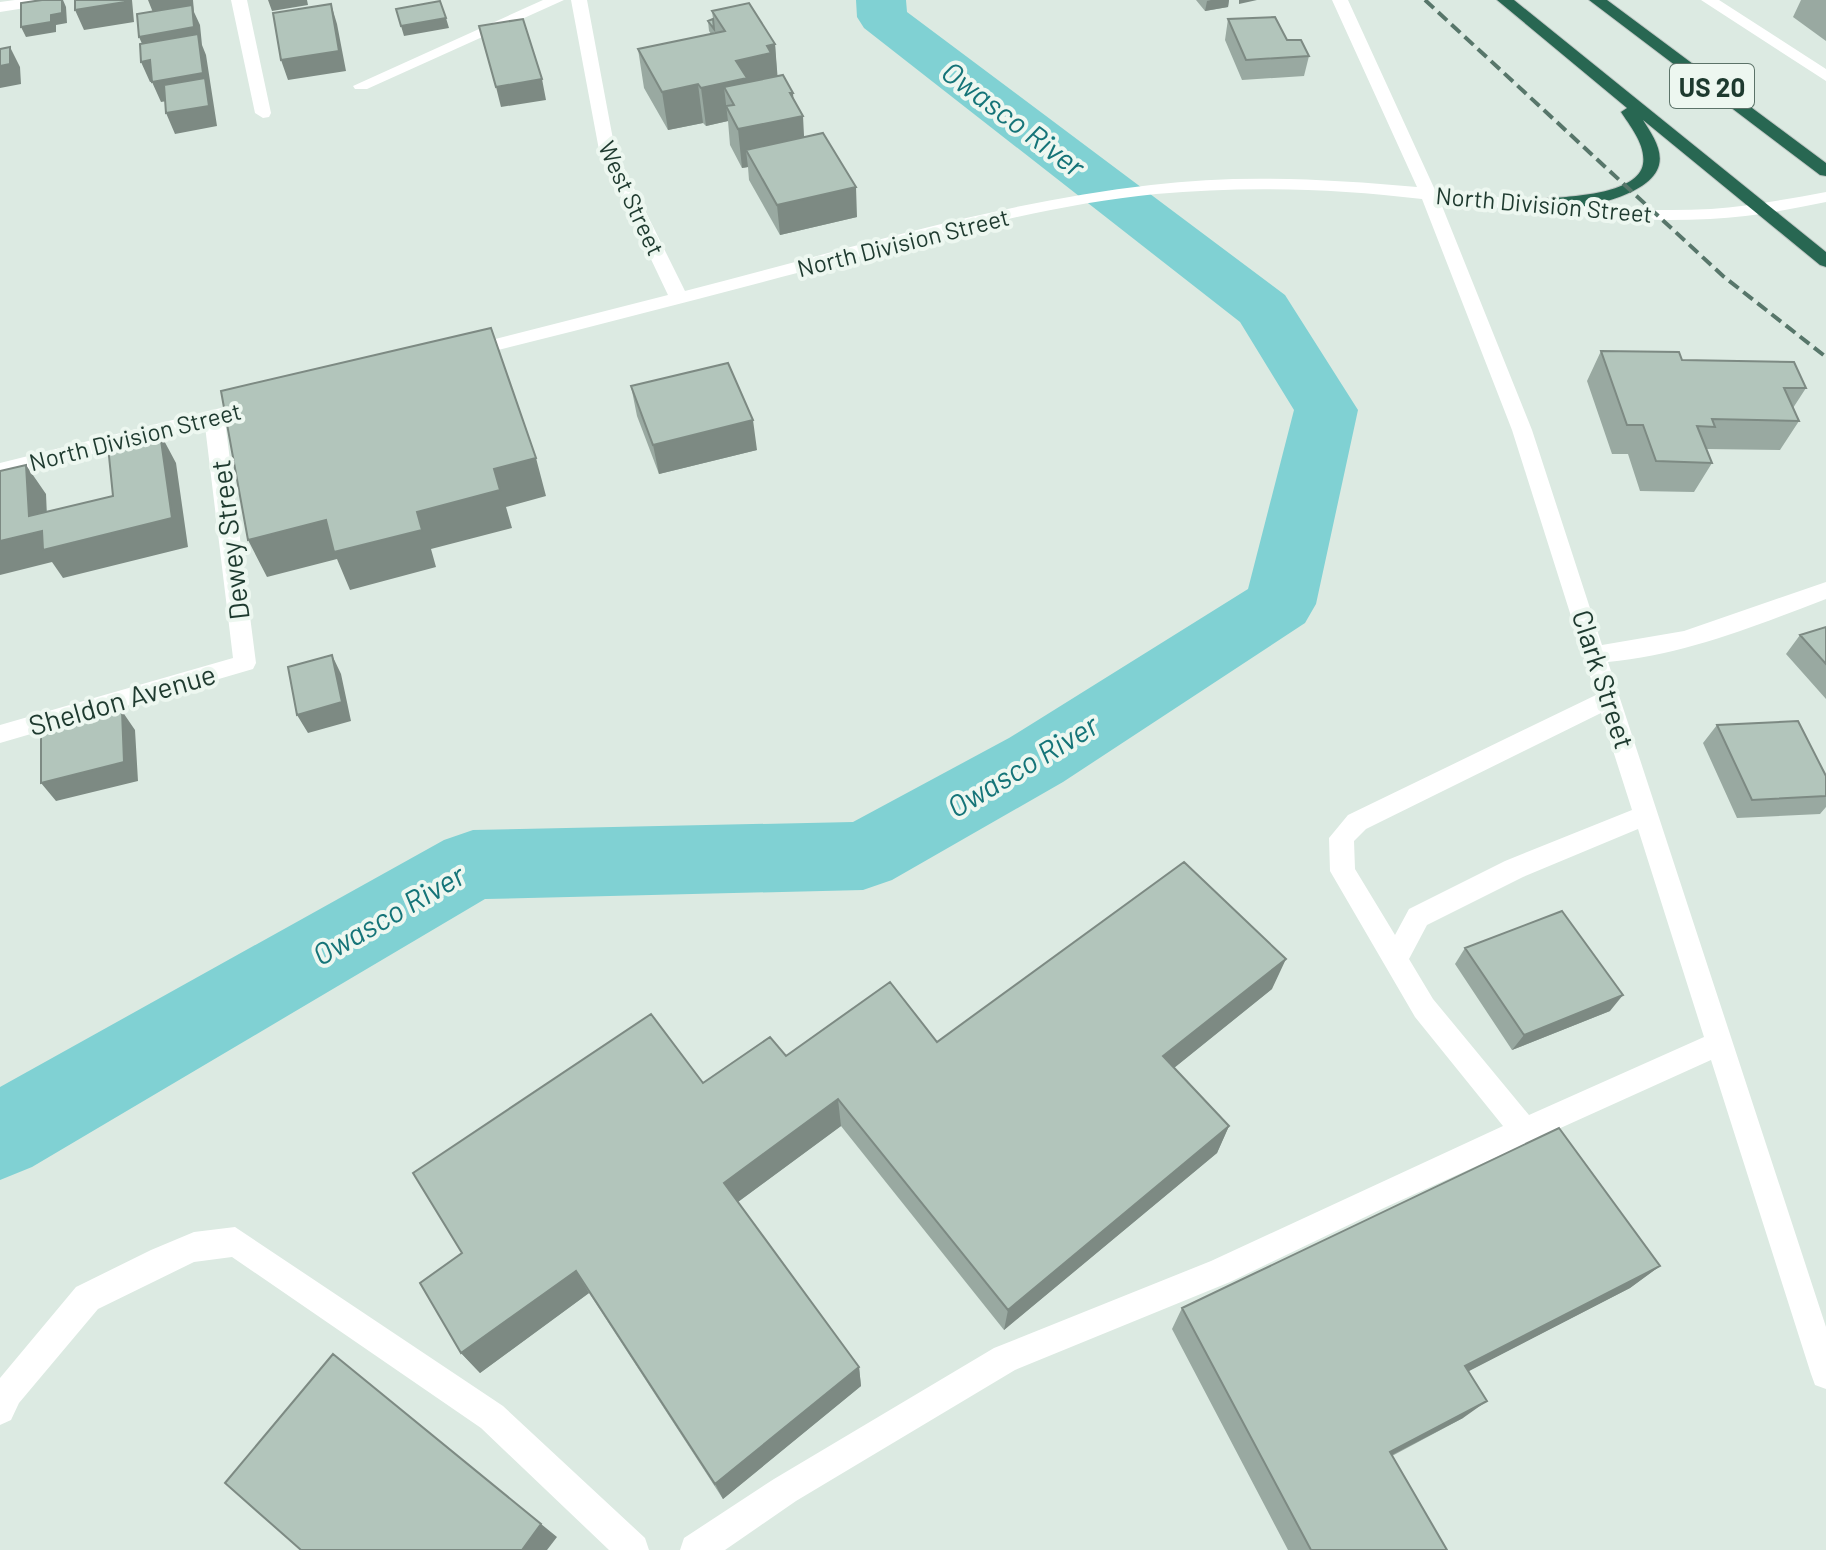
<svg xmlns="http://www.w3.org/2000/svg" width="1826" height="1550" viewBox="0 0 1826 1550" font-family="Barlow,sans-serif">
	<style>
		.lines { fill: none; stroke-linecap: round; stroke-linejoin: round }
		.river { fill: #80d1d3; fill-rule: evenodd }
		.highway-casing { stroke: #c0c8c5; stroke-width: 2 }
		.minor { fill: #fff; fill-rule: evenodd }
		.highway { fill: #286752; fill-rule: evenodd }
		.rail { stroke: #57766a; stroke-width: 4; stroke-dasharray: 12 6; stroke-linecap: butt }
		.wall { fill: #99a9a1 }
		.shaded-wall { fill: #7d8a83 }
		.building { fill: #b2c5bb; stroke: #7d8a83; stroke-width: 2 }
		.labels { text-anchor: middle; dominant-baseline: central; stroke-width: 8; stroke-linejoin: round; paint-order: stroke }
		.far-street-label { font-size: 24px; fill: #1e3a2f; stroke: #edf7f0 }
		.shield { fill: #edf7f0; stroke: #5c7369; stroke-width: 2 }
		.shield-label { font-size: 26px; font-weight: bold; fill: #1e3a2f }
		.street-label { font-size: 28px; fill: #1e3a2f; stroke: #edf7f0 }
		.water-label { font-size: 30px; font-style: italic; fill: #157478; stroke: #edf7f0 }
	</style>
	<rect width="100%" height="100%" fill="#dceae2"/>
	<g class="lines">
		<path class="river" d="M856,0H906L907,12L1285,295L1358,410L1316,604L1305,623L1063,782L892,880L863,890L485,899L32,1167L0,1180V1087L444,840L473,830L853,822L1009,738L1248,589L1294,410L1240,322L864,28L857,17Z"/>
		<g class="highway-casing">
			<path id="highway" d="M1497,0H1514L1826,252V267L1820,265L1643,120C1651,133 1663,149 1659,165C1650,202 1551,216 1520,209L1517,205C1526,197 1541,199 1553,198C1576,196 1638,193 1643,164C1646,145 1630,126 1621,112L1627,108Z
				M1589,0H1607L1826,163V176L1820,175Z"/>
		</g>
		<path class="minor" d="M15,0H52L44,5L0,12V2Z
			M231,0H247L271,113L269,117L263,118L255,113Z
			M543,0H564L367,89H355L353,86Z
			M571,0H587L615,150L685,291C838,252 993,203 1151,185C1239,174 1329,179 1417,187L1332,0H1348L1435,190C1526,200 1619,214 1711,209C1750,206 1788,199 1826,192V202C1788,210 1750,217 1710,219C1620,224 1529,211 1440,201L1532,430L1602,645L1684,631L1826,582V599C1755,626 1684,655 1608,662L1826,1327V1389L1815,1385L1811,1374L1711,1060L1386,1207L1230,1282L1015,1370L796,1501L725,1550H680L684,1538L774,1479L994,1348L1211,1261L1503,1126L1415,1017L1330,871L1329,838L1348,815L1596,695L1512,430L1422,199C1333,188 1244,186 1156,194C1036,206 918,242 801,272C690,301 578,330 467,358L460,356L457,352L460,348L668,295L599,150ZM1601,713L1632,810L1505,861L1409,909L1395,935L1355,869L1354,841L1366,829ZM1638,829L1704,1037L1529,1115L1433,999L1409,959L1427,925L1523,877Z
			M1701,0H1719L1826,69V81Z
			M257,399L267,406L264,411L225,421L256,663L253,669L0,743V725L233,658L205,426L0,477V463Z
			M235,1227L503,1406L645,1538L649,1550H609L481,1428L232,1257L194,1262L98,1309L19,1403L11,1420L0,1425V1378L76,1287L151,1250L194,1232Z"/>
		<use href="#highway" class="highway"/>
		<path class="rail" d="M1425,0L1723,276L1826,357"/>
	</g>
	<path class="wall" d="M1196,0H1229L1228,7L1205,11Z
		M1801,0H1826V41L1793,17Z
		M712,11L775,44L777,76L794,100L804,138L857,217L780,235L749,180L748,167L742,168L730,145L728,121L706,126L703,123L668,130L644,88L638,49L711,34L709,31L708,21L713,19Z
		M1228,19L1287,40L1309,56L1304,76L1242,80L1225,40Z
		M1601,351L1682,360L1806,388L1793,408L1799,421L1780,450L1706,449L1712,463L1694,492L1640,491L1628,454H1612L1587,381Z
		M631,386L757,450L659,474L637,416Z
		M1826,627V699L1786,654L1800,635Z
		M1717,725L1826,776V807L1820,814L1737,818L1703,743Z
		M1465,948L1610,1011L1512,1050L1455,964Z
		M1272,989L1174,1068L1229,1126L1217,1153L1004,1330L841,1126L738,1202L859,1367L861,1386L723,1499L589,1293L480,1373L461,1353L703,1083L786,1056L937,1042Z
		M1660,1266L1630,1288L1468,1371L1463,1418L1392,1456L1447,1550H1288L1172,1329L1182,1308Z"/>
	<path class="shaded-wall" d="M62,0H63L66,7L67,23L56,25V32L26,37L21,27L51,15Z
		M125,0H132L134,22L84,30L75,10Z
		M148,0H193L194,12L200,25L202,45L206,55L217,126L175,134L166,113L208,94L161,102L152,82L203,73L148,57L139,37L156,20Z
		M268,0H307L308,5L272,11Z
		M1211,0H1229L1228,7L1205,11L1207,1Z
		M1239,0H1257L1239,4Z
		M331,4L337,24L346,71L288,80L281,60Z
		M446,18L449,28L404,36L401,26Z
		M775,44L778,82L734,105L724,87L728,121L706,126L701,88L736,61L767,46Z
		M10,47L20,67L21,84L0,88V66Z
		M150,60L159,81L150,82L141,62Z
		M542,79L546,100L501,107L496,87Z
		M698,84L703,123L668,130L662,92Z
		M790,93H793L795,117L803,116L805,155L746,150L748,167L742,168L738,129Z
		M856,187L857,217L780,235L777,205Z
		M753,420L757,450L659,474L653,445Z
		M160,433L176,463L188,547L63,578L52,562L0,575V541L29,516L26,465L46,494L48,539L172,518Z
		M536,458L546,496L506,507L512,528L431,549L436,567L350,590L337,559L267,577L248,540L326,520L494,469Z
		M332,655L341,674L351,721L308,733L297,715Z
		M122,711L135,730L138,781L56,801L41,783Z
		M1286,959L1272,989L1154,1084L1163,1056Z
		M1623,995L1610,1011L1512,1050L1524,1035Z
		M838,1099L841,1126L731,1207L724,1183Z
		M1229,1126L1217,1153L1004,1330L1008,1310Z
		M1660,1266L1630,1288L1442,1385L1465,1366Z
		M576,1271L589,1293L480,1373L461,1353Z
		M333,1354L557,1537L547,1550H522Z
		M859,1367L861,1386L723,1499L715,1484Z
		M1487,1401L1463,1418L1369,1467L1390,1452Z"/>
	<path class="building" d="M42,0H62V13L51,15V22L21,27V3Z
		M75,0H125V2L75,10Z
		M440,1L446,18L401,26L396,9Z
		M749,3L775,44L767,46L771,53L736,61L747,78L701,88L698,84L662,92L638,49L725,31L712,11Z
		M331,4L339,51L281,60L273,13Z
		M192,5L194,27L139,37L137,14Z
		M1275,17L1287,40H1301L1309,56L1246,60L1228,19Z
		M523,19L542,79L496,87L479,26Z
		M713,19L714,29L708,21Z
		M198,34L203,73L152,82L150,60L141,62L140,44Z
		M10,47V64L0,66V49Z
		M783,75L793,93H790L803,116L738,129L726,106L734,105L724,87Z
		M205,78L209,106L166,113L164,85Z
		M823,133L856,187L777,205L746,150Z
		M491,328L536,458L494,469L500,490L417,512L422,530L334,552L326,520L248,540L221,391Z
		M1601,351L1679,352L1682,360L1794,362L1806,388H1784L1799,421L1712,419L1715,427L1697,426L1712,463L1656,461L1643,425H1627Z
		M728,363L753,420L653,445L631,386Z
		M160,433L172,518L43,550L42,531L0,541V471L26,465L29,516L113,496L108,446Z
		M1826,627V664L1800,635Z
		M332,655L342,702L297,715L288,667Z
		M122,711L124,762L41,783V731Z
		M1798,721L1826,776V796L1752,800L1717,725Z
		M1184,862L1286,959L1163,1056L1229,1126L1008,1310L838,1099L724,1183L859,1367L715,1484L576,1271L461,1353L420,1283L462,1253L413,1173L651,1014L703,1083L770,1037L786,1056L890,982L937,1042Z
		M1562,911L1623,995L1524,1035L1465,948Z
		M1559,1128L1660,1266L1465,1366L1487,1401L1390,1452L1447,1550H1311L1182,1308Z
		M333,1354L541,1524L522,1550H301L225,1483Z"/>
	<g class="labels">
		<g class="far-street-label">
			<text transform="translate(632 198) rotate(65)">West Street</text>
			<text transform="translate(1544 204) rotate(5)">North Division Street</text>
			<text transform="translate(903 242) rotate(-14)">North Division Street</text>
			<text transform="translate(135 436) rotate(-14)">North Division Street</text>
		</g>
		<rect class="shield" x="1670" y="64" width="84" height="44" rx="6"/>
		<g class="shield-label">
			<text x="1712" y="86">US 20</text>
		</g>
		<g class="street-label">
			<text transform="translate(229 540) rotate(-97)">Dewey Street</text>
			<text transform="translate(1604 679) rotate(72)">Clark Street</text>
			<text transform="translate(122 699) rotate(-16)">Sheldon Avenue</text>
		</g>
		<g class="water-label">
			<text transform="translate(1014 118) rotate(37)">Owasco River</text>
			<text transform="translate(1022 765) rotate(-31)">Owasco River</text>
			<text transform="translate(388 914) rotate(-30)">Owasco River</text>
		</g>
	</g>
</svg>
